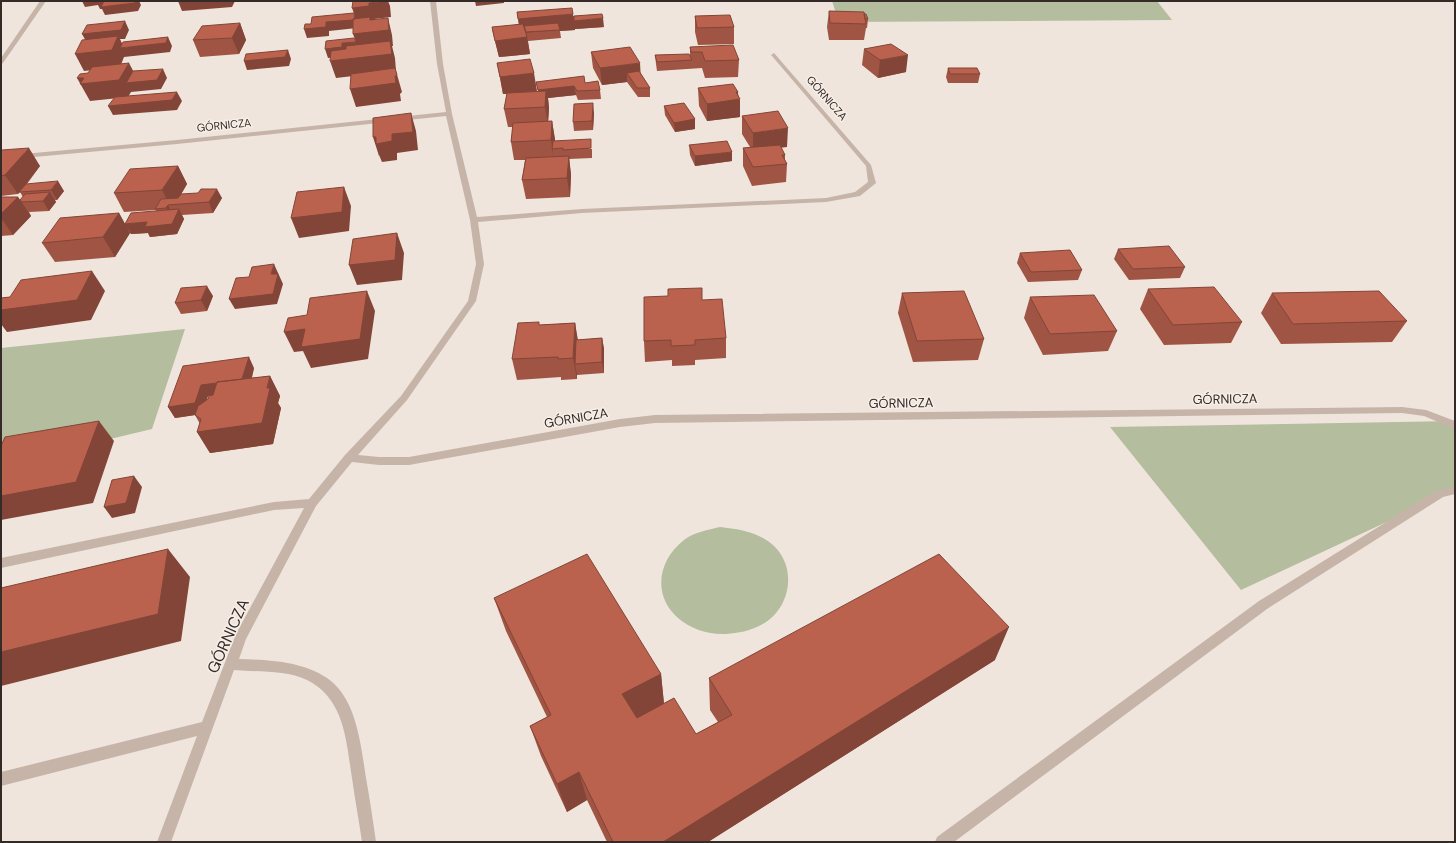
<svg xmlns="http://www.w3.org/2000/svg" width="1456" height="843" viewBox="0 0 1456 843" font-family="'DM Sans',sans-serif">
	<style>
		.green { fill: #b4bd9d }
		.lines { fill: none; stroke-linecap: round; stroke-linejoin: round }
		.minor { fill: #c6b4a9; fill-rule: evenodd }
		.wall { fill: #a05443; fill-rule: evenodd }
		.shaded-wall { fill: #824537 }
		.building { fill: #ba624e; stroke: #824537 }
		.labels { text-anchor: middle; dominant-baseline: central; stroke-width: 3; stroke-linejoin: round; paint-order: stroke }
		.far-street-label { font-size: 11px; fill: #342b28; stroke: #f7efe7 }
		.street-label { font-size: 13px; fill: #342b28; stroke: #f7efe7 }
		.near-street-label { font-size: 16px; fill: #342b28; stroke: #f7efe7 }
	</style>
	<rect width="100%" height="100%" fill="#efe5dc"/>
	<path class="green" d="M832,1H1157L1172,20L839,22Z
		M185,329L152,429L1,465V348Z
		M1455,421V490L1241,590L1110,427Z
		M720,527C739,529 759,532 774,546C798,569 790,610 761,625C750,631 738,633 726,634C710,635 690,629 678,618C652,595 658,560 684,540C694,532 708,530 720,527Z"/>
	<g class="lines">
		<path class="minor" d="M40,1H46L3,63L1,64V58Z
			M430,1H436L443,64L452,114L477,217L582,209L826,198L855,192L868,182L866,166L772,56L771,55L774,53L871,165L876,183L860,196L826,202L582,213L478,222L484,264L476,301L407,400L358,455L379,457H409L620,419L655,415L1402,407L1426,410L1455,421V429L1424,416L1402,413L655,423L620,427L409,465H379L352,462L316,506L246,639L239,659C269,660 301,661 327,678C357,698 361,747 366,778C370,800 373,821 376,842H362C359,821 355,800 352,778C346,741 345,699 307,680C286,670 258,672 234,670L171,842H157L197,736L1,786V772L202,722L236,634L304,508L274,510L1,568V558L274,502L309,499L345,455L401,396L468,301L476,264L470,220L446,116L177,144L1,160V156L177,140L446,112L437,64Z
			M1455,486V494L1443,497L1267,609L954,842H935L937,837L1259,601L1436,491Z"/>
	</g>
	<path class="wall" d="M829,11L864,14L868,19L867,28H866L864,40H829L827,27Z
		M517,12L574,16L604,27L575,29V30L560,31L561,38L528,41L530,54L499,57L492,29L519,24Z
		M695,16L734,27V44L698,45L695,32Z
		M240,23L246,40L239,54L200,57L193,40Z
		M690,47L739,60L738,77L705,78L702,68L657,71L656,64L655,55L690,56Z
		M864,49L906,72L878,78L862,65Z
		M591,52L641,74L650,88V97H638L627,82L602,85L593,68Z
		M497,63L537,91L527,92L538,91L536,82L585,83L600,90L601,99L578,100L576,95L548,98L549,108L548,121H552L555,141L592,149V158L569,159L571,175L570,197L526,199L522,180L525,160H514L511,142L513,127H508L504,109L507,94H503Z
		M948,68L980,74L978,83H948L946,77Z
		M698,88L738,92L740,117L707,121L699,106Z
		M664,106L695,119V129L675,132L665,115Z
		M594,113L593,130L574,131L573,122Z
		M742,116L787,147H781L785,155V160L787,164L786,182L752,186L743,166V148L750,147L742,134Z
		M689,145L732,161L695,166L690,155Z
		M1,150L40,166L27,184L64,191L57,200H55L56,202L49,211L29,212L31,216L13,235L1,236V197H18L20,200L23,197L20,192L18,194L1,196Z
		M178,166L187,184L181,194L222,198L213,213L182,215L184,219L177,234L150,237L148,233L131,234L125,224L156,211V210L124,212L114,193Z
		M119,213L130,233L115,257L55,262L42,243Z
		M1118,249L1185,267L1180,278L1129,280L1114,259Z
		M1020,253L1082,270L1078,280L1028,282L1017,263Z
		M1148,289L1242,322L1231,343L1164,345L1140,309Z
		M902,293L984,339L978,360L913,362L898,313Z
		M1272,293L1407,321L1392,342L1281,344L1261,313Z
		M213,296L207,311L181,314L175,303Z
		M1030,297L1117,331L1108,351L1043,355L1024,318Z
		M702,300L726,338V358L695,360V365L672,366V360L645,362L644,341Z
		M575,323L578,340L602,338L604,349V373L577,375V379L561,380V377L517,380L512,359L540,325Z
		M254,368L252,378L270,376L280,396L278,403L281,408L273,444L210,453L197,432L200,424L195,415L175,418L168,407ZM213,395L206,400L208,396Z
		M494,598L661,674L664,703L696,734L718,722L710,710L709,678L995,660L708,842H607L587,800L567,812L541,756L530,726L547,717L506,631Z"/>
	<path class="shaded-wall" d="M82,1H139L141,5L138,11L105,15L102,9H100L98,5L85,7Z
		M178,1H235L232,7L182,11Z
		M388,1L390,6L391,17L374,19V22L388,18L392,35L393,46H392L395,58L396,71L402,92L400,94L401,101L356,107L350,89L395,76L396,71L336,78L330,61L345,56L328,58L325,49L342,43L356,42L353,34L357,28L329,31V36L307,38L304,29L326,22L355,16L352,8L369,3Z
		M475,1H504V3L476,6Z
		M573,14L574,21L603,18L604,27L575,29V30L560,31V30L520,33L518,19Z
		M125,21L129,30L125,39H120L124,48L168,37L172,46L170,52L124,57L120,67L84,71L75,54L87,43L82,34Z
		M240,23L246,40L239,54L232,38Z
		M527,37L530,54L499,57L495,41Z
		M288,50L291,59L289,66L247,70L244,61Z
		M908,55L906,72L878,78L880,60Z
		M129,63L138,80L163,69L167,78L161,89L131,92L128,97L90,101L77,78Z
		M640,63L641,80L627,73V82L602,85L600,68Z
		M534,73L537,91L503,94L500,77Z
		M574,86L576,95L548,98L549,108L548,125L545,107L540,99L538,90Z
		M177,92L182,101L177,110L113,115L108,106Z
		M736,92H738V100L740,99V117L707,121V104Z
		M593,103L594,113L593,130L592,121Z
		M411,113L416,131L418,150L397,153V160L382,162L379,155V156L373,137L392,134Z
		M695,119V129L675,132L674,123Z
		M552,121L555,139L554,149H552L554,158L551,140Z
		M788,128L787,147L753,151V133Z
		M29,148L40,166L18,194L5,175Z
		M732,152V161L695,166V156Z
		M569,156L571,175L570,197L567,178Z
		M178,166L187,184L175,205H170L162,190Z
		M58,181L64,191L57,200L51,190Z
		M344,187L351,206L349,231L299,238L291,218Z
		M217,189L222,198L213,213L209,202Z
		M50,192L56,202L49,211L43,201Z
		M18,197L31,216L13,235L1,218V214Z
		M168,205L173,215L172,218L166,208Z
		M179,209L184,219L177,234L150,237L148,233L131,234L125,224Z
		M119,213L130,233L115,257L103,237Z
		M397,233L404,253L402,280L357,285L349,265Z
		M274,264L283,284L277,304L235,309L229,299L271,274Z
		M92,271L105,291L91,320L7,332L1,324V310Z
		M207,286L213,296L207,311L201,300Z
		M367,291L375,311L368,359L311,368L303,351L294,352L284,332Z
		M575,323L578,344L575,364L577,375V379L573,358Z
		M602,338L604,349V373L602,362Z
		M249,357L254,368L248,391L208,396L202,414L175,418L168,407L201,385Z
		M270,376L280,396L278,403L281,408L273,444L210,453L197,432L267,388Z
		M99,421L114,441L93,503L1,520V496Z
		M134,476L142,487L135,513L112,518L104,507Z
		M168,549L190,577L181,641L1,686V652Z
		M1009,627L995,660L708,842H663Z
		M661,674L664,705L628,724L622,694Z
		M579,772L587,800L567,812L557,784Z"/>
	<path class="building" d="M104,1H135V3L101,7Z
		M353,1H386L369,3V6L352,8Z
		M572,8L573,14L518,19L517,12Z
		M829,11L864,12L866,24L830,23Z
		M354,13L355,19H353V20L326,22V27L304,29L305,24H311L312,17Z
		M602,14L603,18L574,21V16Z
		M864,14H866L868,19H865Z
		M730,15L734,27L697,28L695,16Z
		M370,17V20L388,18L389,30L353,34V19Z
		M125,21L121,30L82,34L87,25Z
		M240,23L232,38L193,40L202,26Z
		M558,23L560,30L526,32L524,26Z
		M523,24L527,37L495,41L492,27Z
		M118,36L112,50L75,54L82,40Z
		M168,37L166,43L120,48L123,42Z
		M354,38L356,42L342,43V47L325,49L326,41Z
		M390,41L392,54L330,61L331,51L346,49V46Z
		M891,44L908,55L880,60L864,49Z
		M733,45L739,60L705,61L702,52H691L690,47Z
		M630,47L640,63L600,68L591,52Z
		M288,50L285,57L244,61L246,54Z
		M689,54L692,60L657,62L655,55Z
		M530,59L534,73L500,77L497,63Z
		M129,63L119,80L80,84L84,78H77L80,74L88,73L92,67Z
		M395,68L397,75L395,76L396,83L350,89L351,74Z
		M948,68H977L980,74H950Z
		M163,69L157,80L126,83L133,71Z
		M639,71L650,88H637L627,73Z
		M584,76L585,83L598,81L600,90L577,91L574,86L538,90L536,82Z
		M733,84L738,92H736L740,99L707,104L698,88Z
		M546,91L545,107L504,109L507,93Z
		M177,92L172,100L108,106L115,97Z
		M593,103L592,121L573,122L574,104Z
		M684,103L695,119L674,123L664,106Z
		M778,111L788,128L753,133L742,116Z
		M411,113L413,132L392,134V141L376,144V137H373V118Z
		M552,121L551,140L511,142L513,123Z
		M591,139V148L563,150V148L552,149L553,141Z
		M727,141L732,152L695,156L689,145Z
		M780,145L785,155H782L787,164L753,167L743,148Z
		M29,148L5,175L1,176V150H2Z
		M569,156L567,178L522,180L526,158Z
		M178,166L162,190L114,193L130,169Z
		M58,181L51,190L19,192L26,184Z
		M344,187L342,212L291,218L297,192Z
		M201,189H217L209,202L168,205L166,208L155,209L161,199L178,198L181,194L198,193Z
		M50,192L43,201L22,202L20,200L25,194Z
		M1,197H18L1,214Z
		M179,209L172,224L145,227L147,222L125,224L131,213Z
		M119,213L103,237L42,243L60,218Z
		M397,233L395,260L349,265L353,239Z
		M1169,246L1185,267L1133,269L1118,249Z
		M1070,250L1082,270L1031,272L1020,253Z
		M274,264L271,274H278L273,294L229,299L236,278L249,277L252,267Z
		M92,271L77,300L1,310V298L10,297L21,280Z
		M207,286L201,300L175,303L181,288Z
		M1214,287L1242,322L1173,325L1148,289Z
		M702,288V300L722,299L726,338L695,340V345L671,346V340L644,341V297L668,296V289Z
		M367,291L360,339L301,347L305,329L284,332L288,318L307,315L310,298Z
		M964,291L984,339L917,341L902,293Z
		M1379,291L1407,321L1293,324L1272,293Z
		M1094,295L1117,331L1050,334L1030,297Z
		M539,322V325L575,323L573,358L558,359V357L512,359L518,323Z
		M602,338V362L575,364L576,340Z
		M249,357L242,379L217,382V383L201,385L195,403L168,407L183,366Z
		M270,376L267,388H270L262,423L197,432L201,419L195,415L198,406L208,399L209,396L213,395L217,382Z
		M99,421L76,482L1,496V446L5,437Z
		M134,476L126,503L104,507L112,480Z
		M168,549L158,614L1,652V588Z
		M587,554L661,674L622,694L637,718L674,698L696,734L732,715L709,678L939,554L1009,627L663,842H613L579,772L557,784L530,726L551,715L494,598Z"/>
	<g class="labels">
		<g class="far-street-label">
			<text transform="translate(827 98) rotate(49)">GÓRNICZA</text>
			<text transform="translate(224 125) rotate(-6)">GÓRNICZA</text>
		</g>
		<g class="street-label">
			<text transform="translate(1225 399) rotate(-1)">GÓRNICZA</text>
			<text transform="translate(901 403) rotate(-1)">GÓRNICZA</text>
			<text transform="translate(576 418) rotate(-10)">GÓRNICZA</text>
		</g>
		<g class="near-street-label">
			<text transform="translate(228 636) rotate(-66)">GÓRNICZA</text>
		</g>
	</g>
	<rect width="1456" height="843" fill="none" stroke="#342b28" stroke-width="4"/>
</svg>
